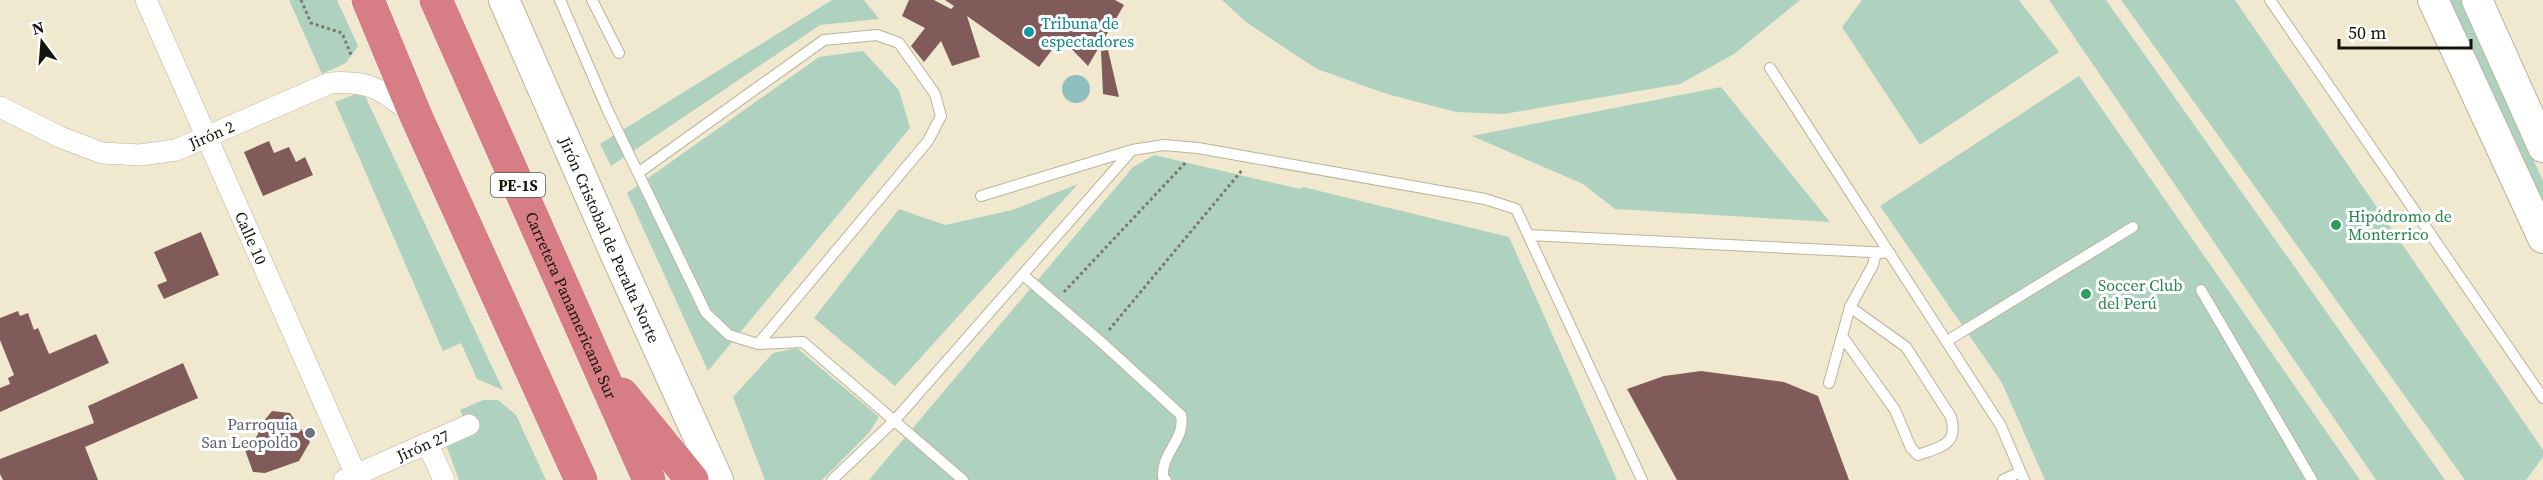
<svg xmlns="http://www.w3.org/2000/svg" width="2543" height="480" viewBox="0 0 2543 480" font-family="'Source Serif 4',serif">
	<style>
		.green { fill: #afd2c0 }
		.water { fill: #90bebe }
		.building { fill: #805b59 }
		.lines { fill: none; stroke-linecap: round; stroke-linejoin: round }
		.lane-casing { stroke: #bab39b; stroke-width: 12 }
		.street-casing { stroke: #bab39b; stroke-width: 22 }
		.secondary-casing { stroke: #bab39b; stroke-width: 32 }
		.highway-casing { stroke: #fff; stroke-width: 34 }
		.path { stroke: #7d7968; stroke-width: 3; stroke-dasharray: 3 3; stroke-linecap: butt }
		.lane { stroke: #fff; stroke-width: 10 }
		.street { stroke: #fff; stroke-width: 21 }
		.secondary { stroke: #fff; stroke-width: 30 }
		.highway { stroke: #d67d86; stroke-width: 33 }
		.culture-dot { fill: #0f9aa8; stroke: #fff; stroke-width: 2 }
		.leisure-dot { fill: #2e9e5b; stroke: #fff; stroke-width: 2 }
		.worship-dot { fill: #6b7280; stroke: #fff; stroke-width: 2 }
		.labels { text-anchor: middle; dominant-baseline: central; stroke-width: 6; stroke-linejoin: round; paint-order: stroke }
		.shield { fill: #fff; stroke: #5b5a54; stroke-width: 1.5 }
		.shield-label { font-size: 15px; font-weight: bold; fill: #15130a }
		.culture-label { font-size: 16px; fill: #0d838f; stroke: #fff; text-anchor: start }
		.street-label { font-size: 16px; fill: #15130a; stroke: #fff }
		.leisure-label { font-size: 16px; fill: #27864d; stroke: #fff; text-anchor: start }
		.worship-label { font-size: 16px; fill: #5b616d; stroke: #fff; text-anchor: end }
	</style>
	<rect width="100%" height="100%" fill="#f0e9cf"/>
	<path class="green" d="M289,0H337L358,46L346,63L322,74Z
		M832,0H864L879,19L820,25L611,166L600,144Z
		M1222,0H1800L1734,54L1680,84L1504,114L1456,112L1387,94L1317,69L1246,22Z
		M1862,0H2019L2059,52L1920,145L1842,27Z
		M2049,0H2106L2445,480H2376Z
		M2121,0H2235L2543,450V457L2526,480H2465Z
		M2450,0H2462L2543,181V207Z
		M863,51L899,90L910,128L708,371L627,193L819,57Z
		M2079,76L2360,480H2045L2002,383L1880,206Z
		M1721,87L1830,222L1615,209L1583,184L1472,136Z
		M358,93L365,96L503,390L477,379L461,343L443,351L335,102Z
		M1154,155L1300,189L1303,187L1509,237L1617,480H869L1133,167Z
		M1078,184L895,386L814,318L899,209L945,225L1012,210Z
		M797,348L879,417L869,433L822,480H765L733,397L773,353Z
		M483,400H498L516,415L546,480H459L445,442L469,431L460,410Z"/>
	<path class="water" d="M1062 89a14 14 0 1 1 28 0a14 14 0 1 1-28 0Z"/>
	<path class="building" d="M909,0H934L951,9L954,6L945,0H1115L1124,5L1088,66L1061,38L1039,67L967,16L980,57L952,66L941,41L924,62L911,46L925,28L902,16Z
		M1108,50L1119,97L1103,94L1101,51Z
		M269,141L274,153L289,147L296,162L305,157L313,175L263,196L244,152Z
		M201,232L219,275L164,299L157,285L167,281L154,252Z
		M18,311L20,316L28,313L34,330L38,328L49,354L96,334L109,363L0,412V388L10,384L8,378L14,375L0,340V318Z
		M183,363L198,398L85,447L98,480H3L0,474V459L94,423L88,406Z
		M1701,371L1784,382L1818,396L1849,480H1677L1627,389L1664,376Z
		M272,411L290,413L310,442L299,461L265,473L253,472L245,450L251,446L258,434L259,427Z"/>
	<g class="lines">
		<g class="lane-casing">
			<path id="lane" d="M560,0L608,111L706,313L729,335L758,344L803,342L963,480
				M592,0L619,53
				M2270,0L2543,398
				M1770,68L2001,426L2024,480
				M638,173L824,40L877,35L899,43L935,94L941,116L928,141L758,344
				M981,196L1132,150L1164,145L1198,148L1485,199L1516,209L1642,480
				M1528,235L1890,253
				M1023,275L1100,341L1181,415C1186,440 1161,452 1163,477L1166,480
				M2201,290L2312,480
				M1842,336L1895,410L1911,448L1918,455C1940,447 1959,445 1951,417L1906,347L1850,307
				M1947,341L2133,227
				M1829,383L1850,307L1873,265L1876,253
				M832,480L895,420L1132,150
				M2003,480L2020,472"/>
		</g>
		<g class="street-casing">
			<g id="street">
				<path id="s1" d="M146,0L356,475"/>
				<path id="s2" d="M0,107L60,137L102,153L140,155L176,150L330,83C370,80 382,90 413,114"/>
				<path d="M427,443L444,480"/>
				<path id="s3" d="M344,480L469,425"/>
			</g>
		</g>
		<g class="secondary-casing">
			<g id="secondary">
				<path id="s4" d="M504,0L615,253L718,480"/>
				<path d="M2433,0L2543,238"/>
				<path d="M2477,0L2543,147"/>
			</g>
		</g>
		<g class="highway-casing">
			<g id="highway">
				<path d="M368,0L416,116L581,480"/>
				<path id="s5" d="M436,0L649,480"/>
				<path d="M622,394L692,480"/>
			</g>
		</g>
		<path class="path" d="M301,0L311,23L342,33L352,57
			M1064,292L1187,161
			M1109,330L1243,169"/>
		<use href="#lane" class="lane"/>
		<use href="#street" class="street"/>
		<use href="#secondary" class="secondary"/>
		<use href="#highway" class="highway"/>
	</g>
	<circle class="culture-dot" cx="1029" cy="32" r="6"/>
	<g class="leisure-dot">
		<circle cx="2336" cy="225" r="6"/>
		<circle cx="2086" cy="294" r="6"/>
	</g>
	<circle class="worship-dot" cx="310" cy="433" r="6"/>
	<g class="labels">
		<rect class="shield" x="491" y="173" width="54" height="24" rx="4.5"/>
		<g class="shield-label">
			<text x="518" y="185">PE-1S</text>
		</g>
		<g class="culture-label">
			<text x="1041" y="23">Tribuna de<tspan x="1041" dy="18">espectadores</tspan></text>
		</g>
		<g class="street-label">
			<text stroke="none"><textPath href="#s2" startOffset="225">Jirón 2</textPath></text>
			<text stroke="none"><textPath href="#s1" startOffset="260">Calle 10</textPath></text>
			<text stroke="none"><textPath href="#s4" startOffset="262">Jirón Cristobal de Peralta Norte</textPath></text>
			<text stroke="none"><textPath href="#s5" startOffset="334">Carretera Panamericana Sur</textPath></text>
			<text stroke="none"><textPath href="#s3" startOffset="86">Jirón 27</textPath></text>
		</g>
		<g class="leisure-label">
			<text x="2348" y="216">Hipódromo de<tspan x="2348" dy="18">Monterrico</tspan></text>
			<text x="2098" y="285">Soccer Club<tspan x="2098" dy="18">del Perú</tspan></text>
		</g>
		<g class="worship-label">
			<text x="298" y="424">Parroquia<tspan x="298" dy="18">San Leopoldo</tspan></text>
		</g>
	</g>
	<g transform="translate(42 42) rotate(344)" stroke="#ffffff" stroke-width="4.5" paint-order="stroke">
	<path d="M0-4.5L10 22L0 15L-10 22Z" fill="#15130a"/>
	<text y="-9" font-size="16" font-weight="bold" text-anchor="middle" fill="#15130a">N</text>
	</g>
	<path d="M2339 39v9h132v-9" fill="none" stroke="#15130a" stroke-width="3"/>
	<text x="2348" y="39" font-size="18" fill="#15130a" stroke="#ffffff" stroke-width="4.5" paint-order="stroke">50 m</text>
</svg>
